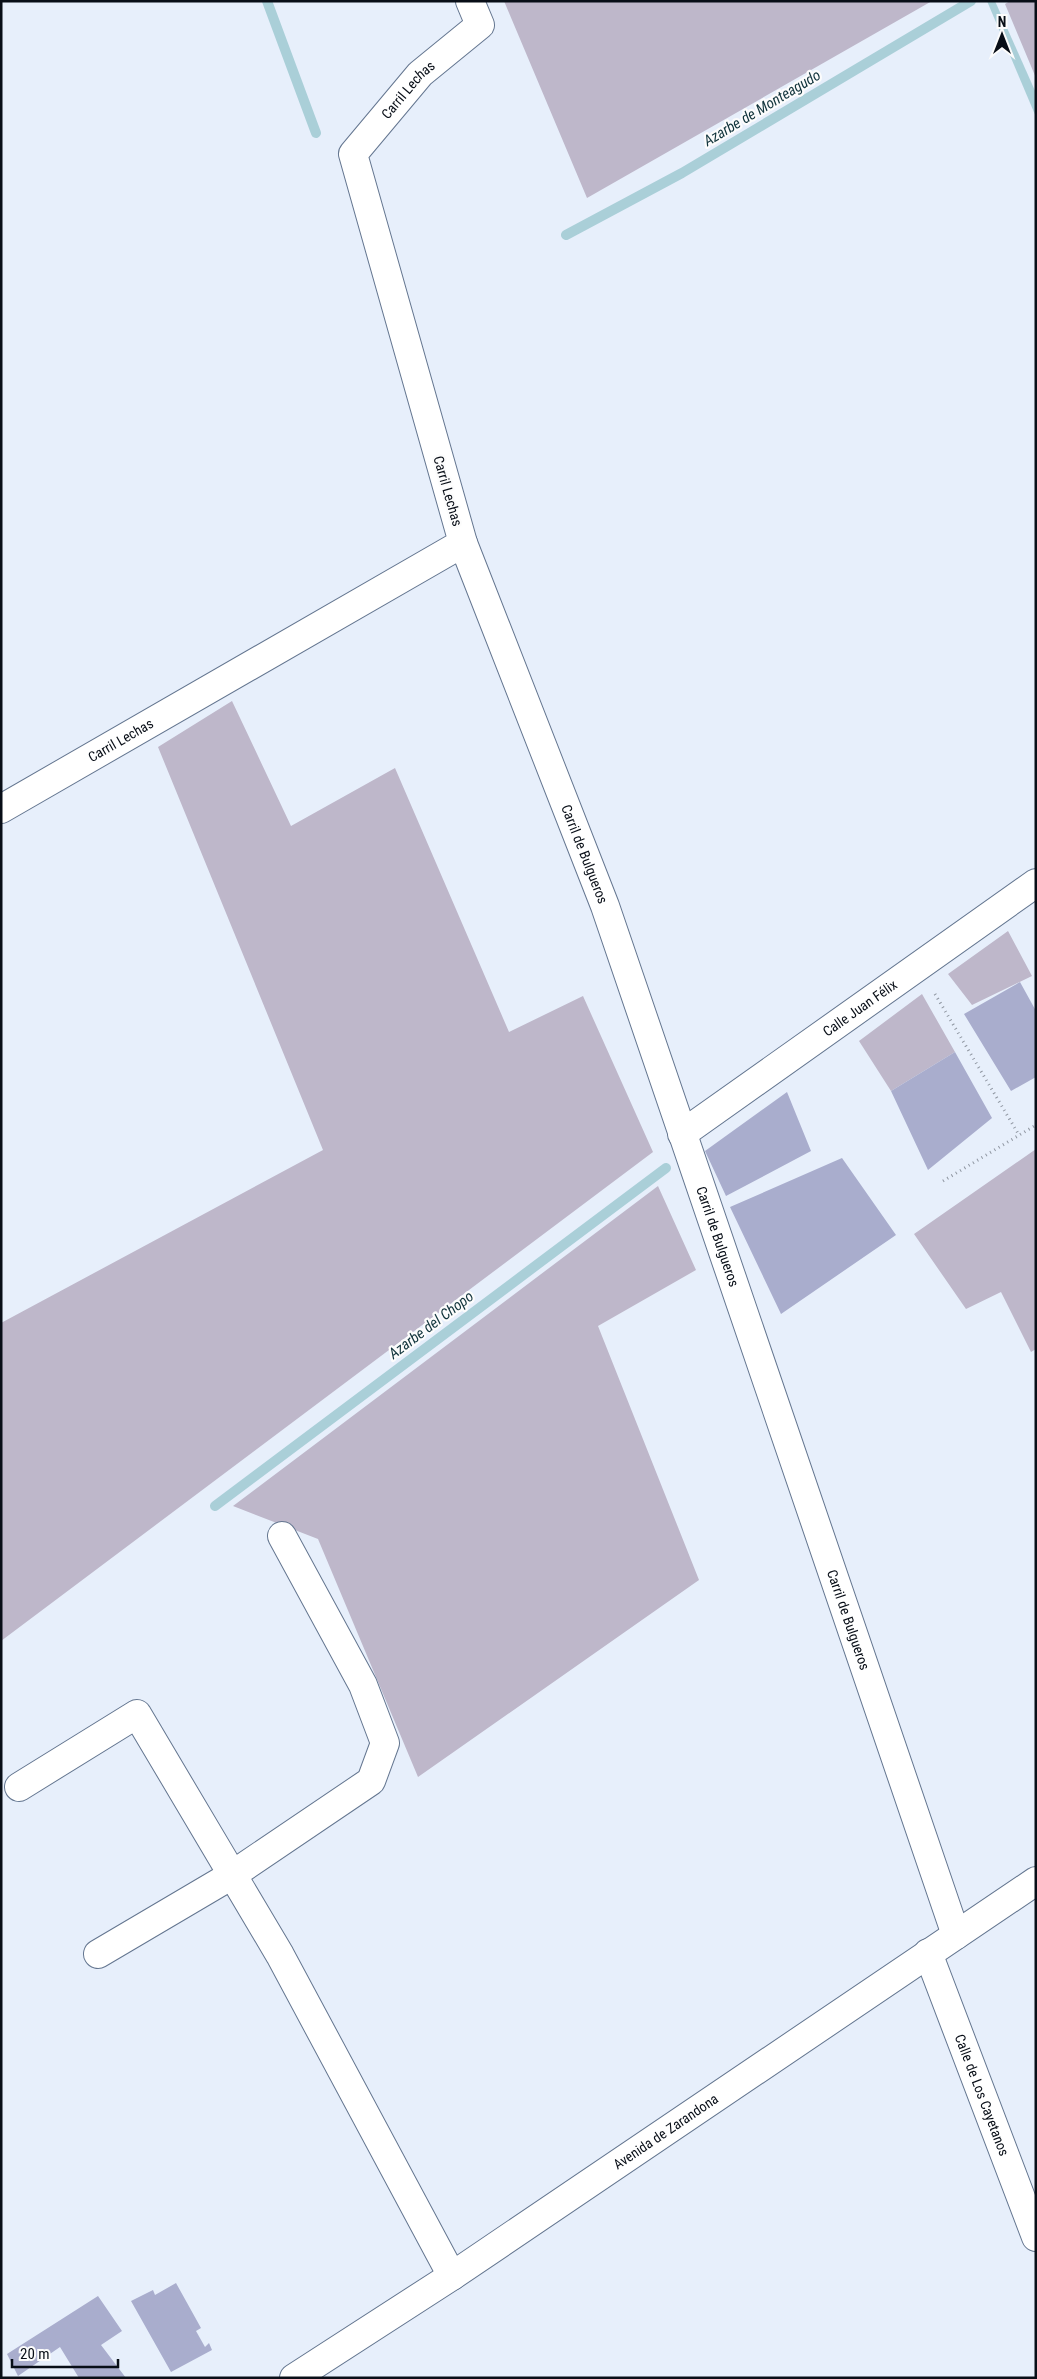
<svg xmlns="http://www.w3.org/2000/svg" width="1037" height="2379" viewBox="0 0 1037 2379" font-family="'Roboto Condensed',sans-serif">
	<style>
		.green { fill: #beb7ca }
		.water { fill: #aacfd8 }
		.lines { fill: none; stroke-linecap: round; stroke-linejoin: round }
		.stream { stroke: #aacfd8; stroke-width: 10 }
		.building { fill: #a9adcd }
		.minor-casing { stroke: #647690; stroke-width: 30 }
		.path { stroke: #9097a2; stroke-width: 3; stroke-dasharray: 1 4; stroke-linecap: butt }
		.minor { stroke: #fff; stroke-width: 28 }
		.labels { text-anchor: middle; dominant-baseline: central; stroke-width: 4.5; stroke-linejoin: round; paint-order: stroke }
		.street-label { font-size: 14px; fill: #080e17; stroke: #fcfcfc }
		.water-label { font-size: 15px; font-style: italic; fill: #10333b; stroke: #fcfcfc }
	</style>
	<rect width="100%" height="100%" fill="#e7effb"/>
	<path class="green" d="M504,1H932L587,198Z
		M1010,1H1036V78L1005,4Z
		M232,701L291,826L395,768L509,1032L583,996L653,1152L1,1641V1323L323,1150L158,747Z
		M1008,931L1032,976L972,1005L948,974Z
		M922,994L955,1052L891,1091L859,1041Z
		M1036,1149V1349L1031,1352L1001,1292L966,1309L914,1234Z
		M658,1186L696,1270L598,1326L699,1580L418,1777L318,1539L233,1506Z"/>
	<path class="water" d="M987,1H995L1036,93V117Z"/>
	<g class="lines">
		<path class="stream" d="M267,1L316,133
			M566,235L682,173L971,1
			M215,1506L666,1168"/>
	</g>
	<path class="building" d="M1020,982L1036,1011V1077L1011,1091L964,1014Z
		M955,1052L992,1118L928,1170L891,1091Z
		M787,1092L811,1151L726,1196L705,1151Z
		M842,1158L896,1235L781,1314L730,1207Z
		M176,2283L201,2328L196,2331L205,2347L209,2343L212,2350L171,2372L131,2301L153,2290L155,2295Z
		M98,2296L122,2331L101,2345L126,2378H79L60,2347L18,2376L7,2354Z"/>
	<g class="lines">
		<g class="minor-casing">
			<g id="minor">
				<path id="s1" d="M463,543L605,906L956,1935"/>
				<path id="s2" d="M1,809L463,543L353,154L420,74L480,25L470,1"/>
				<path id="s3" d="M682,1134L1036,883"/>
				<path d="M19,1787L137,1714L280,1955L452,2276"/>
				<path id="s4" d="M928,1953L1036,2237"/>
				<path d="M98,1954L232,1875L371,1781L385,1743L363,1685L282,1536"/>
				<path id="s5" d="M294,2378L452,2276L1036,1881"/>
			</g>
		</g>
		<path class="path" d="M935,994L1019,1135
			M943,1181L1036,1125"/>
		<use href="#minor" class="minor"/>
	</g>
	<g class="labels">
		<g class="street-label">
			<text stroke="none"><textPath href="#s2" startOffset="1022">Carril Lechas</textPath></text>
			<text transform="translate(448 491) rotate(74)">Carril Lechas</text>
			<text stroke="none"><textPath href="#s2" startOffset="138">Carril Lechas</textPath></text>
			<text stroke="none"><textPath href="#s1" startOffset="334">Carril de Bulgueros</textPath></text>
			<text stroke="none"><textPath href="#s3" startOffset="218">Calle Juan Félix</textPath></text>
			<text stroke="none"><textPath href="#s1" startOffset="739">Carril de Bulgueros</textPath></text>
			<text stroke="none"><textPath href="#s1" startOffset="1144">Carril de Bulgueros</textPath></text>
			<text stroke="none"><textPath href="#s4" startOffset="152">Calle de Los Cayetanos</textPath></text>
			<text stroke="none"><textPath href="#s5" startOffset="446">Avenida de Zarandona</textPath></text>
		</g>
		<g class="water-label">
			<text transform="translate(762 108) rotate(-31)">Azarbe de Monteagudo</text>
			<text transform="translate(431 1325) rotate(-37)">Azarbe del Chopo</text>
		</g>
	</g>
	<rect width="1037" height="2379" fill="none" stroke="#080e17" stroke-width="5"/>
	<g transform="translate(1002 35)" stroke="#fcfcfc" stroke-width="4" paint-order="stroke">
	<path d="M0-4L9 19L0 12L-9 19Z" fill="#080e17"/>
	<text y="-8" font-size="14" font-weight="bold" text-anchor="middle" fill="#080e17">N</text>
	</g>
	<path d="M12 2359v8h106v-8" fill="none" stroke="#080e17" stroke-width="2.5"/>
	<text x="20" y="2359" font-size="15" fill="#080e17" stroke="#fcfcfc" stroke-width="4" paint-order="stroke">20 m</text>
</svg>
